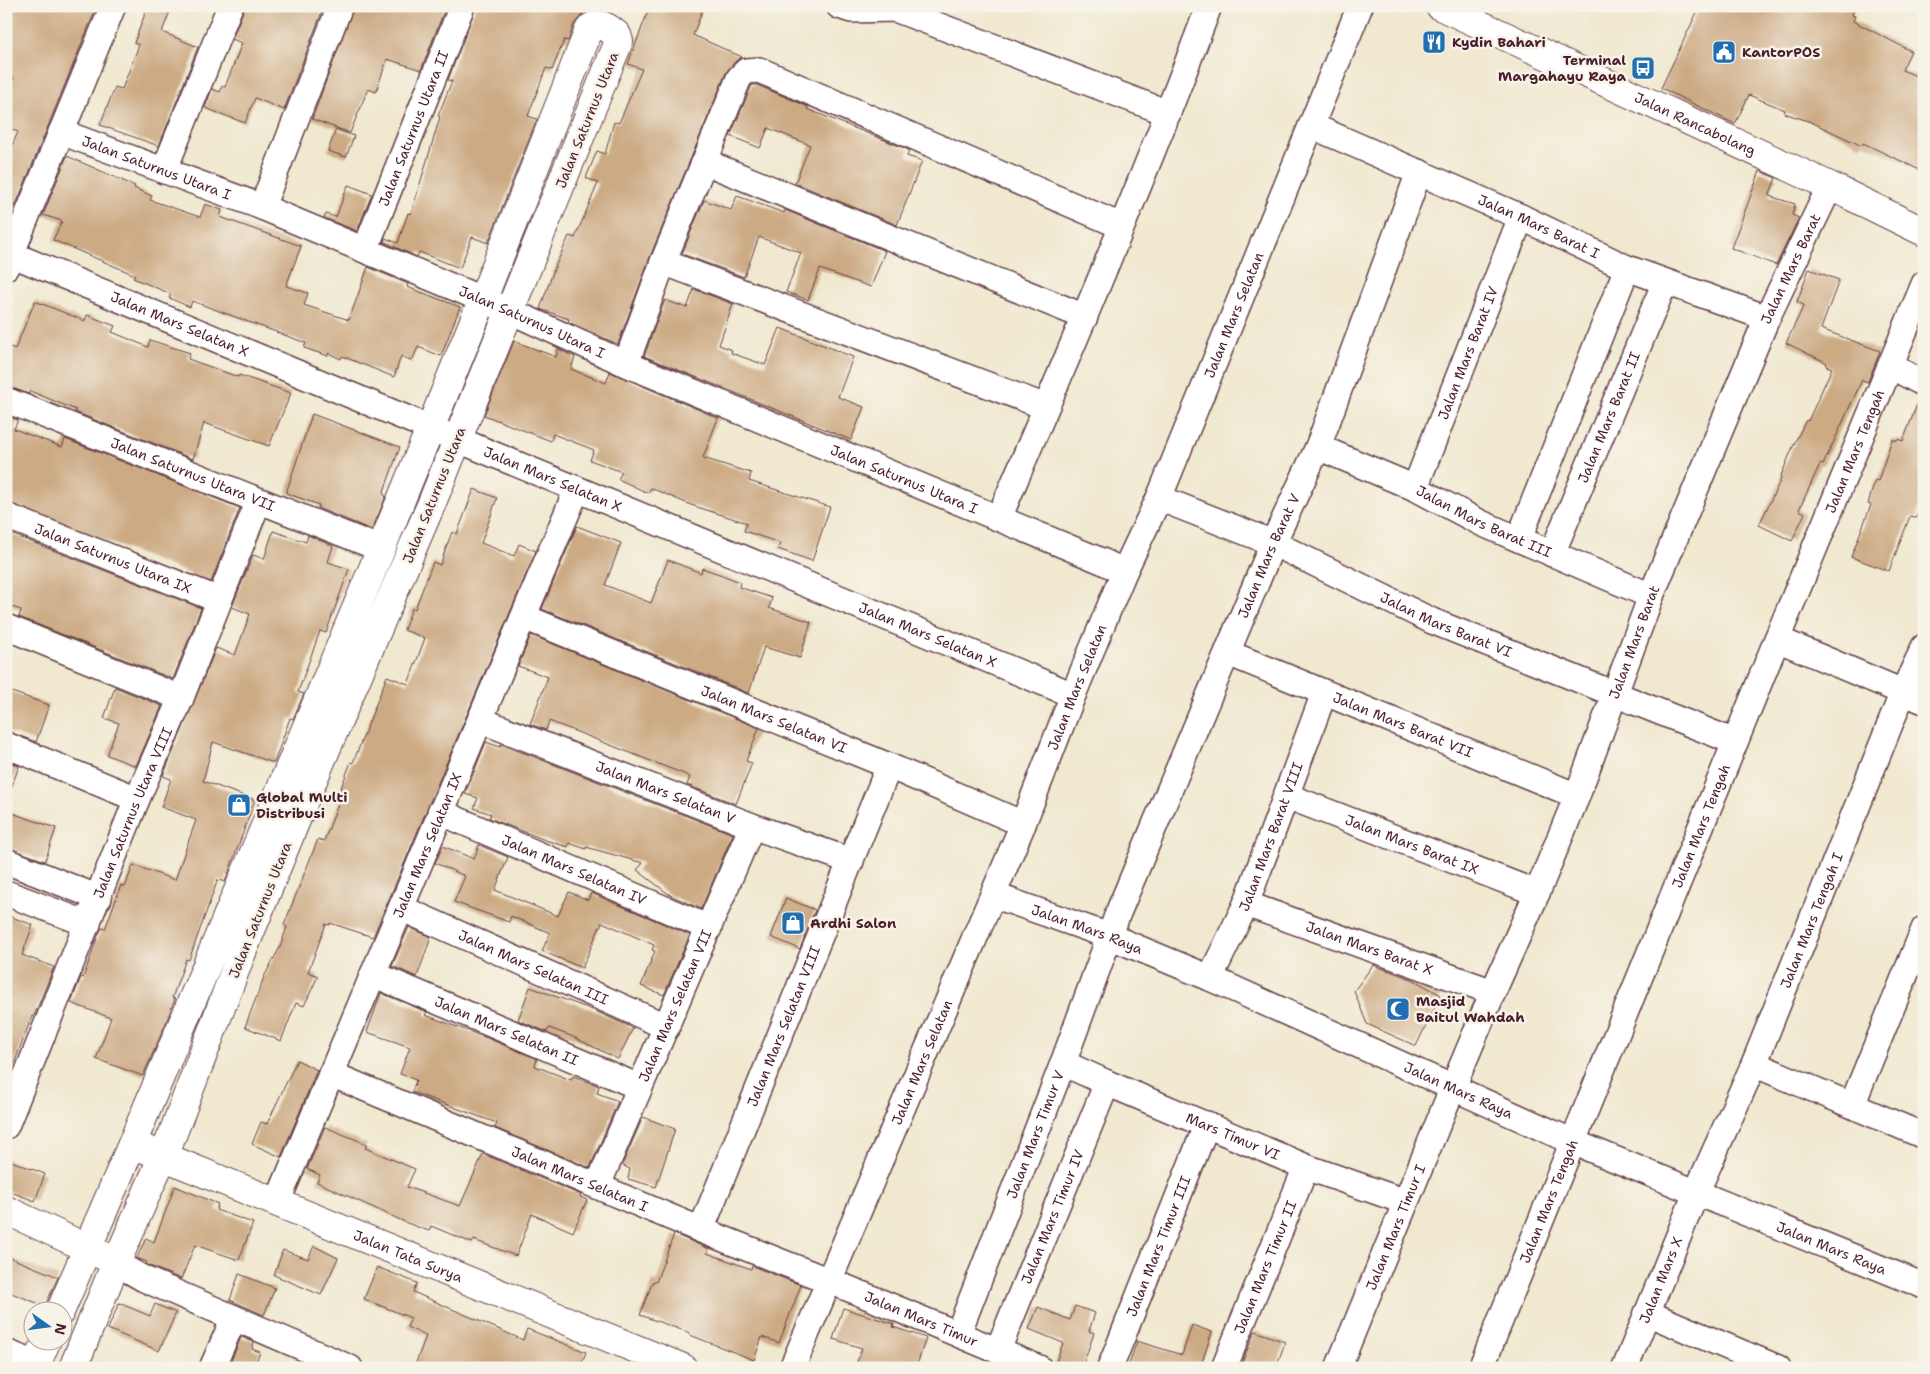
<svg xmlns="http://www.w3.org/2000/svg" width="1930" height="1374" viewBox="0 0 1930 1374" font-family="'Shantell Sans',sans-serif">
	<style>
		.building { fill: #ccaa84 }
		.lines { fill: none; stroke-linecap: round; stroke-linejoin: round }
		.minor-casing { stroke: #633d44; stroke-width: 28 }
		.tertiary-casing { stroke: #633d44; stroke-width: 30 }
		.minor { stroke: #fff; stroke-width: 25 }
		.tertiary { stroke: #fff; stroke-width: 28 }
		.labels { text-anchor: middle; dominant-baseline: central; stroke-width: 5; stroke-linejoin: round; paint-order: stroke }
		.poi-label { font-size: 14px; font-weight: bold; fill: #4a1f2b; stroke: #f7f3e8; text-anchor: start }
		.street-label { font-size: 14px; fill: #4a1f2b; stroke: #f7f3e8 }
	</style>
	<rect width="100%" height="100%" fill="#f7f3e8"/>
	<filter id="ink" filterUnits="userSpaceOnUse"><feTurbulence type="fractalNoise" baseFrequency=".02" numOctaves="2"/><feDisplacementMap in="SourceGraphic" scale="10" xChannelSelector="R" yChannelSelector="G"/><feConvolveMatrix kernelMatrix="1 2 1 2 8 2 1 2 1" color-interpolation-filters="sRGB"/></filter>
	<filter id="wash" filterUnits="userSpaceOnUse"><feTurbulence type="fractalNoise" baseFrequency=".0096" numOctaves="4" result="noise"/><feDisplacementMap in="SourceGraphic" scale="20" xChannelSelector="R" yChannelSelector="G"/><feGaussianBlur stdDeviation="1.12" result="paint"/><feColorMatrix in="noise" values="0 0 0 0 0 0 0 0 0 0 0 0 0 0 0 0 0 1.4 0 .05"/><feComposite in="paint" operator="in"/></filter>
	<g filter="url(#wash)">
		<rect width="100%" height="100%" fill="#f0e8cf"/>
		<g id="blocks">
			<path class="building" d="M6,6H97L15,207L6,205V159L18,132L6,127V96L14,78L6,75Z
				M148,6H172L162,32L198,47L159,146L100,125L115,87L122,89L139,45L134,43Z
				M245,6H324L284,110L255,98L245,123L205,108L212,89L220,92L222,86L225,87L242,43L232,39Z
				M354,6H446L421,70L387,59L376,92L368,89L350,133L312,119Z
				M476,6H585L582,15L574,24L568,41L564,40L552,70L546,68L528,116L537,119L488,243L472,237L460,268L419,252L417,257L384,242L385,238L398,243L408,213L411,214L440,117L438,116L452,81L448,80Z
				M650,6H704L693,35L742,57L736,61L726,73L650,257L618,344L568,322L569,319L540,309L554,269L569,236L575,238L598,183L586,178L597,151L605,154L614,122L619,123L642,69L628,64Z
				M1700,6H1855L1852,15L1855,16L1853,21L1911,51L1902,70L1924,79V172L1863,143L1862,146L1811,122L1784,113L1785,110L1749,95L1735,124L1661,88Z
				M752,85H757L795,101L808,107L807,109L909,150L907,156L922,161L897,225L795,183L810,145L768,128L760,148L730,136Z
				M336,129L354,136L346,157L328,151Z
				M67,156L135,186L134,188L152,196L150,200L200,217L205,204L222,210L220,217L301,246L286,286L308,293L304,305L349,320L368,267L408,284L407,287L460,307L441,356L418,347L412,361L401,356L394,377L342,356L341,359L328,353V356L304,348L306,343L192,301L190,307L169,298L171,294L133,278L135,275L53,240L62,221L43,215Z
				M1760,171L1776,178L1769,196L1795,204L1792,215L1799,218L1776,265L1731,248Z
				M348,185L372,194L357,231L324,218L326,214L336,217Z
				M737,196L784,213L785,210L885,251L871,287L820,269L808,300L786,292L801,253L759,237L744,277L682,254L704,200L731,210Z
				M1809,269L1839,280L1821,329L1880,351L1868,382L1862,380L1823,465L1820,464L1799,510L1805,513L1792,541L1759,525L1781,479L1780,478L1795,442L1806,420L1808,421L1832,368L1826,366L1827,363L1786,343L1804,305L1797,302Z
				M694,289L733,304L719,345L732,350L731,353L765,365L780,328L853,357L838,397L864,407L851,440L644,356L665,300L687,308Z
				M35,301L85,321L87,315L115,326L112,332L148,347L150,340L190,353L188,359L238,377L239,375L291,393L269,446L204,423L193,459L75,412L76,410L30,391L29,394L6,386V345L15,349Z
				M514,341L556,357L558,349L575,357L571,369L606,383L610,372L718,418L703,458L751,473L749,481L830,507L812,561L778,549L780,543L744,531L747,523L691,505L651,488L648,493L618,479L622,472L590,460L594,450L553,434L551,441L484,415Z
				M1920,397L1924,398V493L1916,518L1910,516L1889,571L1851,557L1871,505L1868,504L1875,480L1878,481L1892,439L1896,441L1897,439L1903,441Z
				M312,414L400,447L383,494L386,496L372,530L318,508L319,505L286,493Z
				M6,416L18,420L14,429L62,447L65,439L240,508L211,582L6,502Z
				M474,489L497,498L481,543L514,556L519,544L536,551L373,937L330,923V925L326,924L308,972L318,976L304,1006L296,1003L281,1041L245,1027L264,977L280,947L287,927L284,925L318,839L324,841L342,794L339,793L351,762L353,763L387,676L408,684L425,638L404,630L412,608L415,609L433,562L440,565L452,532L457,534Z
				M577,526L621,543L605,585L651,603L668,560L701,573L702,568L722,575L740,582L739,587L772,598L769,608L811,622L800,658L764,647L749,693L542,609Z
				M273,531L306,542L308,535L333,546L328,562L349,569L326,633L320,631L298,692L304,694L293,719L290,718L274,763L213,742L203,781L255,800L225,882L218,879L189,960L186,959L172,998L175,999L166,1023L143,1076L96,1059L111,1018L71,1003L81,977L83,978L99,933L102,928L105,929L121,885L125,887L133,865L175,880L196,820L161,807L171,779L163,776L216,648L235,655L250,614L232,607L253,555L264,559Z
				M6,532L201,608L173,679L19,617L21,610L6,605Z
				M531,635L759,728L746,761L752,763L736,804L687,785L690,777L684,774L549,721L546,730L530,724L548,677L518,666Z
				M115,687L162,706L136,766L107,755L119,723L104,718Z
				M6,690L49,705L36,742L6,731Z
				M486,742L500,747L501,744L733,834L701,909L670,895L637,870L643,863L586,847V849L569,843L568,847L545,840L489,818L491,814L474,808L478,798L465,794Z
				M6,761L19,766L9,794L6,793Z
				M6,811L56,828L45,861L6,847Z
				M479,845L508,857L495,890L558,916L569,892L588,900L591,893L690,935L664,995L641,986L655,951L652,950L654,945L602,922L582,968L542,951L550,933L511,916L509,922L454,902L465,876L435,863L443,846L474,859Z
				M786,898L815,910L800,949L771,937Z
				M6,915L33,925L22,955L54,967L34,1016H32L8,1080H6Z
				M409,927L431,937L417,977L392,966Z
				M1373,965L1412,979L1441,995L1416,1046L1367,1024L1354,991Z
				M530,987L593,1010L633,1028L618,1059L571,1036L549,1028L547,1032L518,1020Z
				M381,993L427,1012L425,1015L487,1038L537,1059L535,1066L571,1080L573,1076L599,1086L597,1093L618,1101L590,1168L495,1128L497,1123L412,1092L416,1080L400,1074L410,1047L367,1032Z
				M297,1060L317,1070L281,1157L252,1144L261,1122L267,1124Z
				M643,1117L675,1129L656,1187L628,1179L630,1169L622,1165Z
				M325,1127L367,1144L365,1148L415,1169L407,1187L460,1206L483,1154L581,1195L580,1197L587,1200L573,1232L532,1214L516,1256L474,1240L472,1243L431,1226L429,1231L407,1223L317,1182L320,1175L307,1169Z
				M6,1159L45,1174L35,1201L6,1190Z
				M175,1186L218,1204L216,1210L253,1223L239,1260L195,1245L181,1279L150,1266L146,1264L147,1262L137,1258L146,1238L154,1242Z
				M674,1234L709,1249L707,1253L751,1269L752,1266L801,1285L779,1343L762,1337L754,1360L690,1335V1333L640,1315L653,1281L656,1282Z
				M314,1246L338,1258L321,1295L274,1275L283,1250L308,1259Z
				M6,1256L58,1277L45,1306L6,1291Z
				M377,1267L417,1283L413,1292L523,1340L527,1329L586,1352L580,1368H414L426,1336L407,1327L411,1318L364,1299Z
				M239,1274L275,1288L264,1315L230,1300Z
				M119,1303L150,1316L155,1304L176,1313L159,1351L108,1329Z
				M1075,1306L1095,1313L1089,1331L1094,1333L1082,1368H1066L1055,1364L1063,1343L1029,1329L1038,1307L1070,1320Z
				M843,1308L894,1324L893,1327L926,1338L916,1368H855L862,1348L833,1339Z
				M1192,1325L1212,1332L1202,1362L1210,1365L1209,1368H1128L1137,1341L1182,1355Z
				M1255,1331L1285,1342L1276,1368H1240Z
				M241,1337L254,1342L252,1349L260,1352L254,1368H228Z"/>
		</g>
	</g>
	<g filter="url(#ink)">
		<use href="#blocks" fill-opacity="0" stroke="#633d44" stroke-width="1"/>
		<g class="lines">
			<g class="minor-casing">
				<g id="minor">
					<path d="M839,6L851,10L895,9L1168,113"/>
					<path id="s1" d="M1312,126L1521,217L1627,268L1767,318"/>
					<path id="s2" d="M61,132L262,207L510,311L626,364L1104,562L1124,572"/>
					<path d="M705,162L1085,317"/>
					<path d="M164,171L230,6"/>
					<path d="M262,207L340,6"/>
					<path id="s3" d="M365,250L462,6"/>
					<path id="s4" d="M6,252L1073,695"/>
					<path d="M663,262L1046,407"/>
					<path d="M6,267L113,6"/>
					<path d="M626,364L663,262L739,78L746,71L759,70L1121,226"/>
					<path d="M1891,366L1924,384"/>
					<path id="s5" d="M6,400L381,549"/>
					<path id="s6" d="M1318,447L1415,488L1481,523L1651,596"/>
					<path id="s7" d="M1415,488L1521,217"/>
					<path id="s8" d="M1159,498L1273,543L1432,621L1735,742"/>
					<path id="s9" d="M6,516L219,600"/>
					<path d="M999,518C1071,349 1144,179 1209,6"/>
					<path d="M1519,539L1627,268"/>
					<path id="s10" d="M1552,554L1665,282"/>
					<path id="s11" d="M524,617L889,766L1023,824"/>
					<path d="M6,627L181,698"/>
					<path d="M1777,639L1924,701"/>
					<path id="s12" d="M1228,653L1577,796"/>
					<path id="s13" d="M480,720L752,826L851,861"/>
					<path d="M6,745L137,799"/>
					<path id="s14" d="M1287,796L1537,893"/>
					<path id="s15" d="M440,812L709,928"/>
					<path d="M6,861L99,898"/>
					<path d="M6,893L88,924"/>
					<path id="s16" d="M993,895L1109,936L1210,978L1573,1142L1924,1286"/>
					<path id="s17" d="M1246,904L1493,992"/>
					<path id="s18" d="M401,908L667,1027"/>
					<path id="s19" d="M373,974L639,1087"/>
					<path id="s20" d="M1210,978L1246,904L1324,693"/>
					<path id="s21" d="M1063,1063L1107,1083L1306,1167L1406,1202"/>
					<path d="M1754,1064L1924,1136"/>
					<path id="s22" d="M331,1074L701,1230L857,1292L1039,1368"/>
					<path d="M1852,1105L1924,929"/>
					<path id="s23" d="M6,1126L137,799L181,698L258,502"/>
					<path id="s24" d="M598,1185L752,826"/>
					<path id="s25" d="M277,1203L577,489"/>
					<path id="s26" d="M701,1230L889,766"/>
					<path d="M116,1263L144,1279L350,1368"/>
					<path d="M1647,1313L1778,1368"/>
					<path id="s27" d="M958,1334L1063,1063L1118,913L1273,543L1318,447L1419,172"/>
					<path id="s28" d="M998,1350L1107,1083"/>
					<path d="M6,1352L36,1364"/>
					<path d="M212,1368L234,1318"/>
					<path id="s29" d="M792,1368L1023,824L1073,695L1124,572L1159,498L1360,6"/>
					<path id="s30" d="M1110,1368L1207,1124"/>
					<path id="s31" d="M1224,1368L1306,1167"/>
					<path id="s32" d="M1338,1368L1453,1087L1493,992L1537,893L1577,796L1651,596L1767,318L1830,186"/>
					<path id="s33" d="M1481,1368L1777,639L1924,284"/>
					<path id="s34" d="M1625,1368L1696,1193L1754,1064L1903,692L1924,647"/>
				</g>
			</g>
			<g class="tertiary-casing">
				<g id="tertiary">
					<path id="s35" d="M1440,6L1830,186L1924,232"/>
					<path id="s36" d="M145,1149L683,1368"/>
					<path d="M6,1210L104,1256"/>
					<path d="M60,1312L132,1144L381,549L482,301L589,30C597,19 609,28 617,35L619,41L617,46L431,505L301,808L241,955L173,1133L111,1275L73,1368"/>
					<path d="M35,1368L46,1342"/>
				</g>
			</g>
			<use href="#minor" class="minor"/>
			<use href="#tertiary" class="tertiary"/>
		</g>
	</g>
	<defs>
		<g id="restaurant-square" transform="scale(1.25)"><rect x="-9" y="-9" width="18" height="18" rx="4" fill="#1f6fb2" stroke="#f7f3e8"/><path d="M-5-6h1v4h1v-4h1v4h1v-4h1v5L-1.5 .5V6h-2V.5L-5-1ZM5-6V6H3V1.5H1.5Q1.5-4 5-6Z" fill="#fff"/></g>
		<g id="civic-square" transform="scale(1.25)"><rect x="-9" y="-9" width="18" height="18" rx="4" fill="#1f6fb2" stroke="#f7f3e8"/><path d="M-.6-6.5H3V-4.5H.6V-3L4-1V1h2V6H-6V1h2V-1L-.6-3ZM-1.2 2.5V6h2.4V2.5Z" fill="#fff"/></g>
		<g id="bus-square" transform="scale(1.25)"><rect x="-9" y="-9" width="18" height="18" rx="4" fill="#1f6fb2" stroke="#f7f3e8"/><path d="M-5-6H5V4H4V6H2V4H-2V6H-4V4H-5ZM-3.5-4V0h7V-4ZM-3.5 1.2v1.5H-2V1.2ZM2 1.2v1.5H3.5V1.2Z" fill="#fff"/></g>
		<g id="shop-square" transform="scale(1.25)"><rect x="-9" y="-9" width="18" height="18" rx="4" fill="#1f6fb2" stroke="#f7f3e8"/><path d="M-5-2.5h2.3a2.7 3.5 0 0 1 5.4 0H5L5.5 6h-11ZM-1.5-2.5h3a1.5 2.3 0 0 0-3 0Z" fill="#fff"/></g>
		<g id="mosque-square" transform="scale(1.25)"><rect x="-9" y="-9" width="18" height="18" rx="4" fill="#1f6fb2" stroke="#f7f3e8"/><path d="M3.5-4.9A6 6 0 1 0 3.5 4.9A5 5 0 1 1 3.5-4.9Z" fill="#fff"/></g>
	</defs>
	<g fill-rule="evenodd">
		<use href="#restaurant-square" x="1434" y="42"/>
		<use href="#civic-square" x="1724" y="52"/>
		<use href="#bus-square" x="1643" y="68"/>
		<use href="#shop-square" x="239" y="805"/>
		<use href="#shop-square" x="793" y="923"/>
		<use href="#mosque-square" x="1398" y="1009"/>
	</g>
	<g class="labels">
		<g class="poi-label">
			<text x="1452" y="42">Kydin Bahari</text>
			<text x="1742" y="52">KantorPOS</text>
			<text x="1626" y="60" text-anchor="end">Terminal<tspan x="1626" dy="16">Margahayu Raya</tspan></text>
			<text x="256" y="797">Global Multi<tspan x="256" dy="16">Distribusi</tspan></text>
			<text x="810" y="923">Ardhi Salon</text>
			<text x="1416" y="1001">Masjid<tspan x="1416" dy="16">Baitul Wahdah</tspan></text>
		</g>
		<g class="street-label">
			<text transform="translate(587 120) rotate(-68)">Jalan Saturnus Utara</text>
			<text stroke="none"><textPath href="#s35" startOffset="281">Jalan Rancabolang</textPath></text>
			<text stroke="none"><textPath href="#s3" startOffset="131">Jalan Saturnus Utara II</textPath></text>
			<text stroke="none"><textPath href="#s2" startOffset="102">Jalan Saturnus Utara I</textPath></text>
			<text stroke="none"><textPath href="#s1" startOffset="248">Jalan Mars Barat I</textPath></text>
			<text stroke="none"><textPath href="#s32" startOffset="1189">Jalan Mars Barat</textPath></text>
			<text stroke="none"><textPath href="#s29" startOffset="1142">Jalan Mars Selatan</textPath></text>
			<text stroke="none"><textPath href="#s2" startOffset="508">Jalan Saturnus Utara I</textPath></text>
			<text stroke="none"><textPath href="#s4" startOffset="188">Jalan Mars Selatan X</textPath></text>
			<text stroke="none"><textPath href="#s7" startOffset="145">Jalan Mars Barat IV</textPath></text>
			<text stroke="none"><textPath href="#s10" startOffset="148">Jalan Mars Barat II</textPath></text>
			<text stroke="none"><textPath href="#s33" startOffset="990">Jalan Mars Tengah</textPath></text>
			<text stroke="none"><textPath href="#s5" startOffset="201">Jalan Saturnus Utara VII</textPath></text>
			<text stroke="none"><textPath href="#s4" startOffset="592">Jalan Mars Selatan X</textPath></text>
			<text stroke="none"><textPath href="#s2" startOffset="912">Jalan Saturnus Utara I</textPath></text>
			<text transform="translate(434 495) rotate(-68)">Jalan Saturnus Utara</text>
			<text stroke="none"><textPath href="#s6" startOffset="182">Jalan Mars Barat III</textPath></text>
			<text stroke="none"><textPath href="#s27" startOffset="838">Jalan Mars Barat V</textPath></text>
			<text stroke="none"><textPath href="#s9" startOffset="115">Jalan Saturnus Utara IX</textPath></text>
			<text stroke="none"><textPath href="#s8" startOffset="314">Jalan Mars Barat VI</textPath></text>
			<text stroke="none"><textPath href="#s4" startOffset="998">Jalan Mars Selatan X</textPath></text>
			<text stroke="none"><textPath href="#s32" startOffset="784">Jalan Mars Barat</textPath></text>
			<text stroke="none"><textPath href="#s29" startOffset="738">Jalan Mars Selatan</textPath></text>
			<text stroke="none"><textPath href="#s11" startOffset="270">Jalan Mars Selatan VI</textPath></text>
			<text stroke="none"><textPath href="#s12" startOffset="189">Jalan Mars Barat VII</textPath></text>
			<text stroke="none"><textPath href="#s13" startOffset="199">Jalan Mars Selatan V</textPath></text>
			<text stroke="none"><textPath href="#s23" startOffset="338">Jalan Saturnus Utara VIII</textPath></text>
			<text stroke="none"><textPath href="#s33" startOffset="585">Jalan Mars Tengah</textPath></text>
			<text stroke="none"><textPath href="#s20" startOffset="154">Jalan Mars Barat VIII</textPath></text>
			<text stroke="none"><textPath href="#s14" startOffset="134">Jalan Mars Barat IX</textPath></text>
			<text stroke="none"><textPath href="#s25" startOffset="388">Jalan Mars Selatan IX</textPath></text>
			<text stroke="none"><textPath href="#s15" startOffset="146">Jalan Mars Selatan IV</textPath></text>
			<text transform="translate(260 910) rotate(-68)">Jalan Saturnus Utara</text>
			<text stroke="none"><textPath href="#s34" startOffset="485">Jalan Mars Tengah I</textPath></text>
			<text stroke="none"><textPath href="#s16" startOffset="100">Jalan Mars Raya</textPath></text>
			<text stroke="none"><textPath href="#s17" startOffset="131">Jalan Mars Barat X</textPath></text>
			<text stroke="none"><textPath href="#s18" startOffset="145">Jalan Mars Selatan III</textPath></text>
			<text stroke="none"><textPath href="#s24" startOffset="195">Jalan Mars Selatan VII</textPath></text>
			<text stroke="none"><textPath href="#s26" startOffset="220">Jalan Mars Selatan VIII</textPath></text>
			<text stroke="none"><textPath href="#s19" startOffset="145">Jalan Mars Selatan II</textPath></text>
			<text stroke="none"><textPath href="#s29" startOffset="332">Jalan Mars Selatan</textPath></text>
			<text stroke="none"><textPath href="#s16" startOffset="505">Jalan Mars Raya</textPath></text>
			<text stroke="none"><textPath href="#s27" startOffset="214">Jalan Mars Timur V</textPath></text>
			<text stroke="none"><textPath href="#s21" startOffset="185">Mars Timur VI</textPath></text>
			<text stroke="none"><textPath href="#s22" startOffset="270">Jalan Mars Selatan I</textPath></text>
			<text stroke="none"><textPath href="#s33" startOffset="180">Jalan Mars Tengah</textPath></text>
			<text stroke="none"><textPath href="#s28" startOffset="144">Jalan Mars Timur IV</textPath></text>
			<text stroke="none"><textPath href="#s32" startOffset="152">Jalan Mars Timur I</textPath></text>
			<text stroke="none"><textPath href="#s30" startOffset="131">Jalan Mars Timur III</textPath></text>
			<text stroke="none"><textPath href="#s16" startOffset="910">Jalan Mars Raya</textPath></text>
			<text stroke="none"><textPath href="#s36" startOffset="284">Jalan Tata Surya</textPath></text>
			<text stroke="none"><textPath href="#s31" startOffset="109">Jalan Mars Timur II</textPath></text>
			<text stroke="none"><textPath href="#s34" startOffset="95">Jalan Mars X</textPath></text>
			<text stroke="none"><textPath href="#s22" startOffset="639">Jalan Mars Timur</textPath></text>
		</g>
	</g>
	<rect width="1930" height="1374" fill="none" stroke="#f7f3e8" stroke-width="25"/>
	<g transform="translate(48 1326) rotate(104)"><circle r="24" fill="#f7f3e8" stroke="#b29e9c"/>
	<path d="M0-4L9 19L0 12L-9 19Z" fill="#1f6fb2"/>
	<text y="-8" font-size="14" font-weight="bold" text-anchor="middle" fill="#4a1f2b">N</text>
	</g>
</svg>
